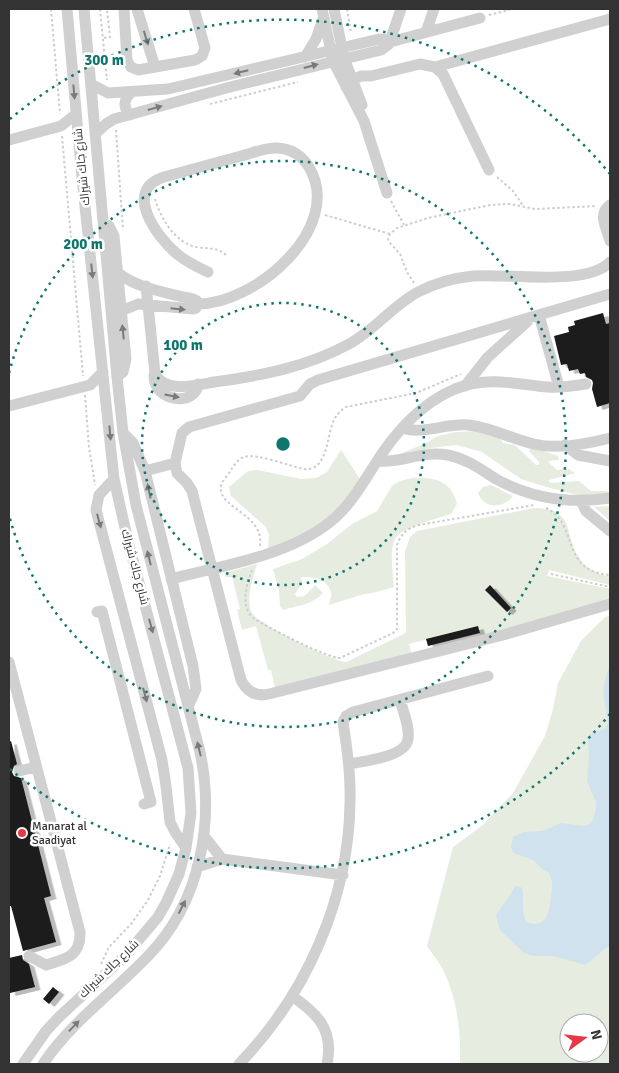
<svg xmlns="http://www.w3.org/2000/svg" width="619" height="1073" viewBox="0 0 619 1073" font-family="Signika,Cairo,sans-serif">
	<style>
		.green { fill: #e6ecdf; fill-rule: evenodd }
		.water { fill: #cfe2ee }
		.building { fill: #1a1a1a; filter: url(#shadow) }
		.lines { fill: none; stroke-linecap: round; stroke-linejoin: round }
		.path { stroke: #cdcdcd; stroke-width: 2; stroke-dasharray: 2.5 2.5; stroke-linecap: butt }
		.minor { stroke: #d0d0d0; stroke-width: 11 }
		.oneway { fill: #7a7a7a }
		.ring { fill: none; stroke: #0f766e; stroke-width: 2.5; stroke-dasharray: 2.5 5 }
		.poi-dot { fill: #e63946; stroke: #fff; stroke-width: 2 }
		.labels { text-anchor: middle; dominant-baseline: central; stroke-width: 5; stroke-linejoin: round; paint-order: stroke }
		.street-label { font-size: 12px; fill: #333; stroke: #fff }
		.poi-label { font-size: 12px; fill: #333; stroke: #fff; text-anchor: start }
		.centre { fill: #0f766e; stroke: #fff; stroke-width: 2.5 }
		.ring-label { font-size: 15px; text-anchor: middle; font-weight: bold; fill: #0f766e; stroke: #fff; stroke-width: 5; stroke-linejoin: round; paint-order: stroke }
	</style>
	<defs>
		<filter id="shadow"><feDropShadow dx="5.5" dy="3" stdDeviation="0" flood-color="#0004"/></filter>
	</defs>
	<rect width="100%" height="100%" fill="#fff"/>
	<path class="green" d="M479,431L498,435L503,443L515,445L536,465H539V462L529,451L532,447L558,456L559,460H553L548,462L557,470L569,469L575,473L549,480L550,483L579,481L591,491H606L610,493L582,496L550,488L521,479L482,452L457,445L437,447L397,455L424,444L438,436L456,432Z
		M341,450L360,479L342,507L317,529L268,550L269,535L266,527L231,496L229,487L248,471L257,470L301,479L316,478L327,472Z
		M412,478C434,477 451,480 457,504L451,514C438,518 402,527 395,539C389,550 393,575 394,587L373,593L364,594L329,605C329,601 332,597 331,593C328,578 313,577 301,577L302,583L295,594L297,597C306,598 309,591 315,585L323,593C314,604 296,606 283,610L280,606L279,590L273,569L302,559L327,544L352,524L377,511L392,486L400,481Z
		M491,485L513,496C503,509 484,509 478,493L483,487Z
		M610,506V521L594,507Z
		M535,508C575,509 564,533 578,556C584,568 598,574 610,577V585L549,570L547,576L610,589V602L481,638L478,626L409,644L412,656L276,692L271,670H268L256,626L242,630L237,610L240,609L232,577H225L228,572L257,564C253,578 245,598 252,613C256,623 334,662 346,662L402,635L406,632L405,552L410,537L417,531Z
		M610,616V1064H460C461,1035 458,1004 446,976C442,966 434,956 427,946L453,847L483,825L513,793L545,736L553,709L558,683L581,641L605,617ZM569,1023H599V1053H569Z"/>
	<path class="water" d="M610,666V945L585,965L554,956H533L524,953L500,930L496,915L516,886H518L522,888C525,899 520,907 526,922C546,930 550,911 551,896C552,886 554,881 548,872L542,869L533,860L513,853L511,847L513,837L524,832L543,831L561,823L583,826L588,825L593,820L596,809V802L587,781L589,758L588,738L590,734L605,729L608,724C605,697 599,693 610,666Z"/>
	<path class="building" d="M603,313L606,324L610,323V403L597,407L592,389L593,383L592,380L586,377L585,373L580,374L578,369L569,371L567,364L561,365L554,336L569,332L568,327L575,325L574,321Z
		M490,585L511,608L507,612L485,590Z
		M478,626L480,633L428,646L426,639Z
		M11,741L17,764L14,766L12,772L14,776L21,778L51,896L44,898L56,942L23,951L11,906H9V742Z
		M22,955L23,960L29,964L35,987L10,993L9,987V958Z
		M53,987L59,992L49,1004L43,999Z"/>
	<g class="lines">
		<path class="path" d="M51,9L60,114
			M100,9L107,80
			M347,9L351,33
			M489,15L509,10L508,9
			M104,38L110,37L107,9
			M210,104L298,82
			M116,130L123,230
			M62,136L83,376
			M497,177L513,191L524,207
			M155,199C161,219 175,243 197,247C209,249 217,247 226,255
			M391,201L404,225
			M325,215L390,234
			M414,283L407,272L400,254L390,243L388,239L390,234L397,228L428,218L490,205L510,204L535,209L597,206
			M85,395L89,447L95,485
			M546,508C580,524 559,571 610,575
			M260,546C265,514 217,508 221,486C222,481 228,475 231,470C234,465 238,459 244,457C257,453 289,466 304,469C327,472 327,437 333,422C336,415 340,411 346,407L416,393L461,374
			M252,570C247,585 240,604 252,617C262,625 329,659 340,658L393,633L397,629V545C401,534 407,528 419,525L534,505
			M551,574L610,587
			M101,964L109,947L131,924L148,900L160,876L170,844"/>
		<path class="minor" d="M124,9L127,61L131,67L138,70L195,60L202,56L205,48L194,9
			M137,9L155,67
			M322,9L333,61L364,121L387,193
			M334,9L344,58L362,105
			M426,32L434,9
			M305,57L316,39L323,19
			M435,67L610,19
			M91,84L108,93L168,89L379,39L387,40L390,42L480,18
			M346,87L352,80L361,76H371L420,64L435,67L443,74L489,170
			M130,115C123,108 123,99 132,92
			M95,134L106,124L114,119L230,87L381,50L389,44L401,9
			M9,140L61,126L76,114
			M610,205C597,214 607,229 610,241
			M103,222L109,226L114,236L126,359L123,372L117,377
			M117,272C133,286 159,291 179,296C185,298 192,297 197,301L198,304
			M146,286L155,373C163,394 197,385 214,382C260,376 307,367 349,344C375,330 392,306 418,292C435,283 454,278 473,276C505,273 587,287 610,262
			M610,294L318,380L310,384L300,396L189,427L182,433L175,463L177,473L187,483L192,491L241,680C247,692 256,697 269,694L503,635L610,604
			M121,311L138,304L193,309L196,308L198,304C255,304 345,228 309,167C302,156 291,149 278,148C266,147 253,153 241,156C215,163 190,170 164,177C122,190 157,237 177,254C187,262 197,267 208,272
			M539,315L559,387
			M154,375C153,402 196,407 198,384
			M465,386L488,357L528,321
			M9,406L90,385L103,372
			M403,428C422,435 446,423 468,425C491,427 511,439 534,444C558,450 587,444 610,438
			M123,433L133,443L145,471L193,666L196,689L188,707
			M565,445L578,455L610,461
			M377,461C402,464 421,450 448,455C467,459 480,469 496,479C531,498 571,504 610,498
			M145,471L175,463
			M114,479L99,495L96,510L162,760L166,786L170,822L175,832L186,848
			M581,501L586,511L610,531
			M171,579C225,565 294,555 336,517C351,503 361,486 372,469C392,436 419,404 455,389C489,376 515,384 548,387C561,388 573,386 586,384
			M97,612L102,611L151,802L144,804
			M9,662L80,932C81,956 66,959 46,965L29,956
			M349,764C364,761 406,757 408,739C410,727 403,711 400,700
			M19,771L36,767
			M204,836L222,859
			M197,867L222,859L343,875
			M292,996C318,1014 334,1030 327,1064
			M23,1064L46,1031L59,1017L126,955L158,917L166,903L179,874L186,848L191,813L188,768L128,541L114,479L82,178L67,9
			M43,1064C72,1021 114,992 149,955C200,902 215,823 200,752L136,505L123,433L117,377L84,9
			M239,1064C306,995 349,899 350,802C351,775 347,749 343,722L346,716L353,712L488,676"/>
	</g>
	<defs><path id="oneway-solid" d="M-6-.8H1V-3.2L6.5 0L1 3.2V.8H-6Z" transform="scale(1.25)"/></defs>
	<g class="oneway">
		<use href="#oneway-solid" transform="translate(146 38) rotate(73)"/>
		<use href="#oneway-solid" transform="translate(311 66) rotate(-15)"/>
		<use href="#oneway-solid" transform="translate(241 72) rotate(166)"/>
		<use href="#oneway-solid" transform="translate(74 92) rotate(85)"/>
		<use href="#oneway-solid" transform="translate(155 108) rotate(-16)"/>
		<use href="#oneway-solid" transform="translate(92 271) rotate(84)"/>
		<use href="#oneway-solid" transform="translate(178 309) rotate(6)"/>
		<use href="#oneway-solid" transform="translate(123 332) rotate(-96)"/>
		<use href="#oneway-solid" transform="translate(172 396) rotate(11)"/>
		<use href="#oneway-solid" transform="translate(110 433) rotate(85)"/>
		<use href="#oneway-solid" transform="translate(149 491) rotate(-102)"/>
		<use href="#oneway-solid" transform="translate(99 521) rotate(75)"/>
		<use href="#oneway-solid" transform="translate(149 558) rotate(-104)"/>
		<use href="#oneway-solid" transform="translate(151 626) rotate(75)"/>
		<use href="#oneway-solid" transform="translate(145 695) rotate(75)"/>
		<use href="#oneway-solid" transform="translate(199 749) rotate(-104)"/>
		<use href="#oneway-solid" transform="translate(182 907) rotate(-63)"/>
		<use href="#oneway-solid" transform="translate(74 1026) rotate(-46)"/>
	</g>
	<g class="ring">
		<circle cx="283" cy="444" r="141"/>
		<path d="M9 373A283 283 0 1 1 9 515"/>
		<path d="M610 714A424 424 0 0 1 10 769M10 119A424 424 0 0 1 610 174"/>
	</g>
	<circle class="poi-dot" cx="22" cy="833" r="5"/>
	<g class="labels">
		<g class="street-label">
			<text transform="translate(82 167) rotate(-96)">شارع جاك شيراك</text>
			<text transform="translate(135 567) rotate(75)">شارع جاك شيراك</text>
			<text transform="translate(109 969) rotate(-44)">شارع جاك شيراك</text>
		</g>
		<g class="poi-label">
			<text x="32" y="826">Manarat al<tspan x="32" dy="14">Saadiyat</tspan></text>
		</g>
	</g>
	<circle cx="283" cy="444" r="8" class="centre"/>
	<g class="ring-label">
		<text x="104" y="65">300 m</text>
		<text x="83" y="249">200 m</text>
		<text x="183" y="350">100 m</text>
	</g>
	<rect width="619" height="1073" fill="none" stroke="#333333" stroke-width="20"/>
	<g transform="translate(584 1038) rotate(75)"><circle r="24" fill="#ffffff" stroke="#adadad"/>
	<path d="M0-4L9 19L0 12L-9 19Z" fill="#e63946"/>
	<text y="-8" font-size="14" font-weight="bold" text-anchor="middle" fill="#333333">N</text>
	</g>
</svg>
